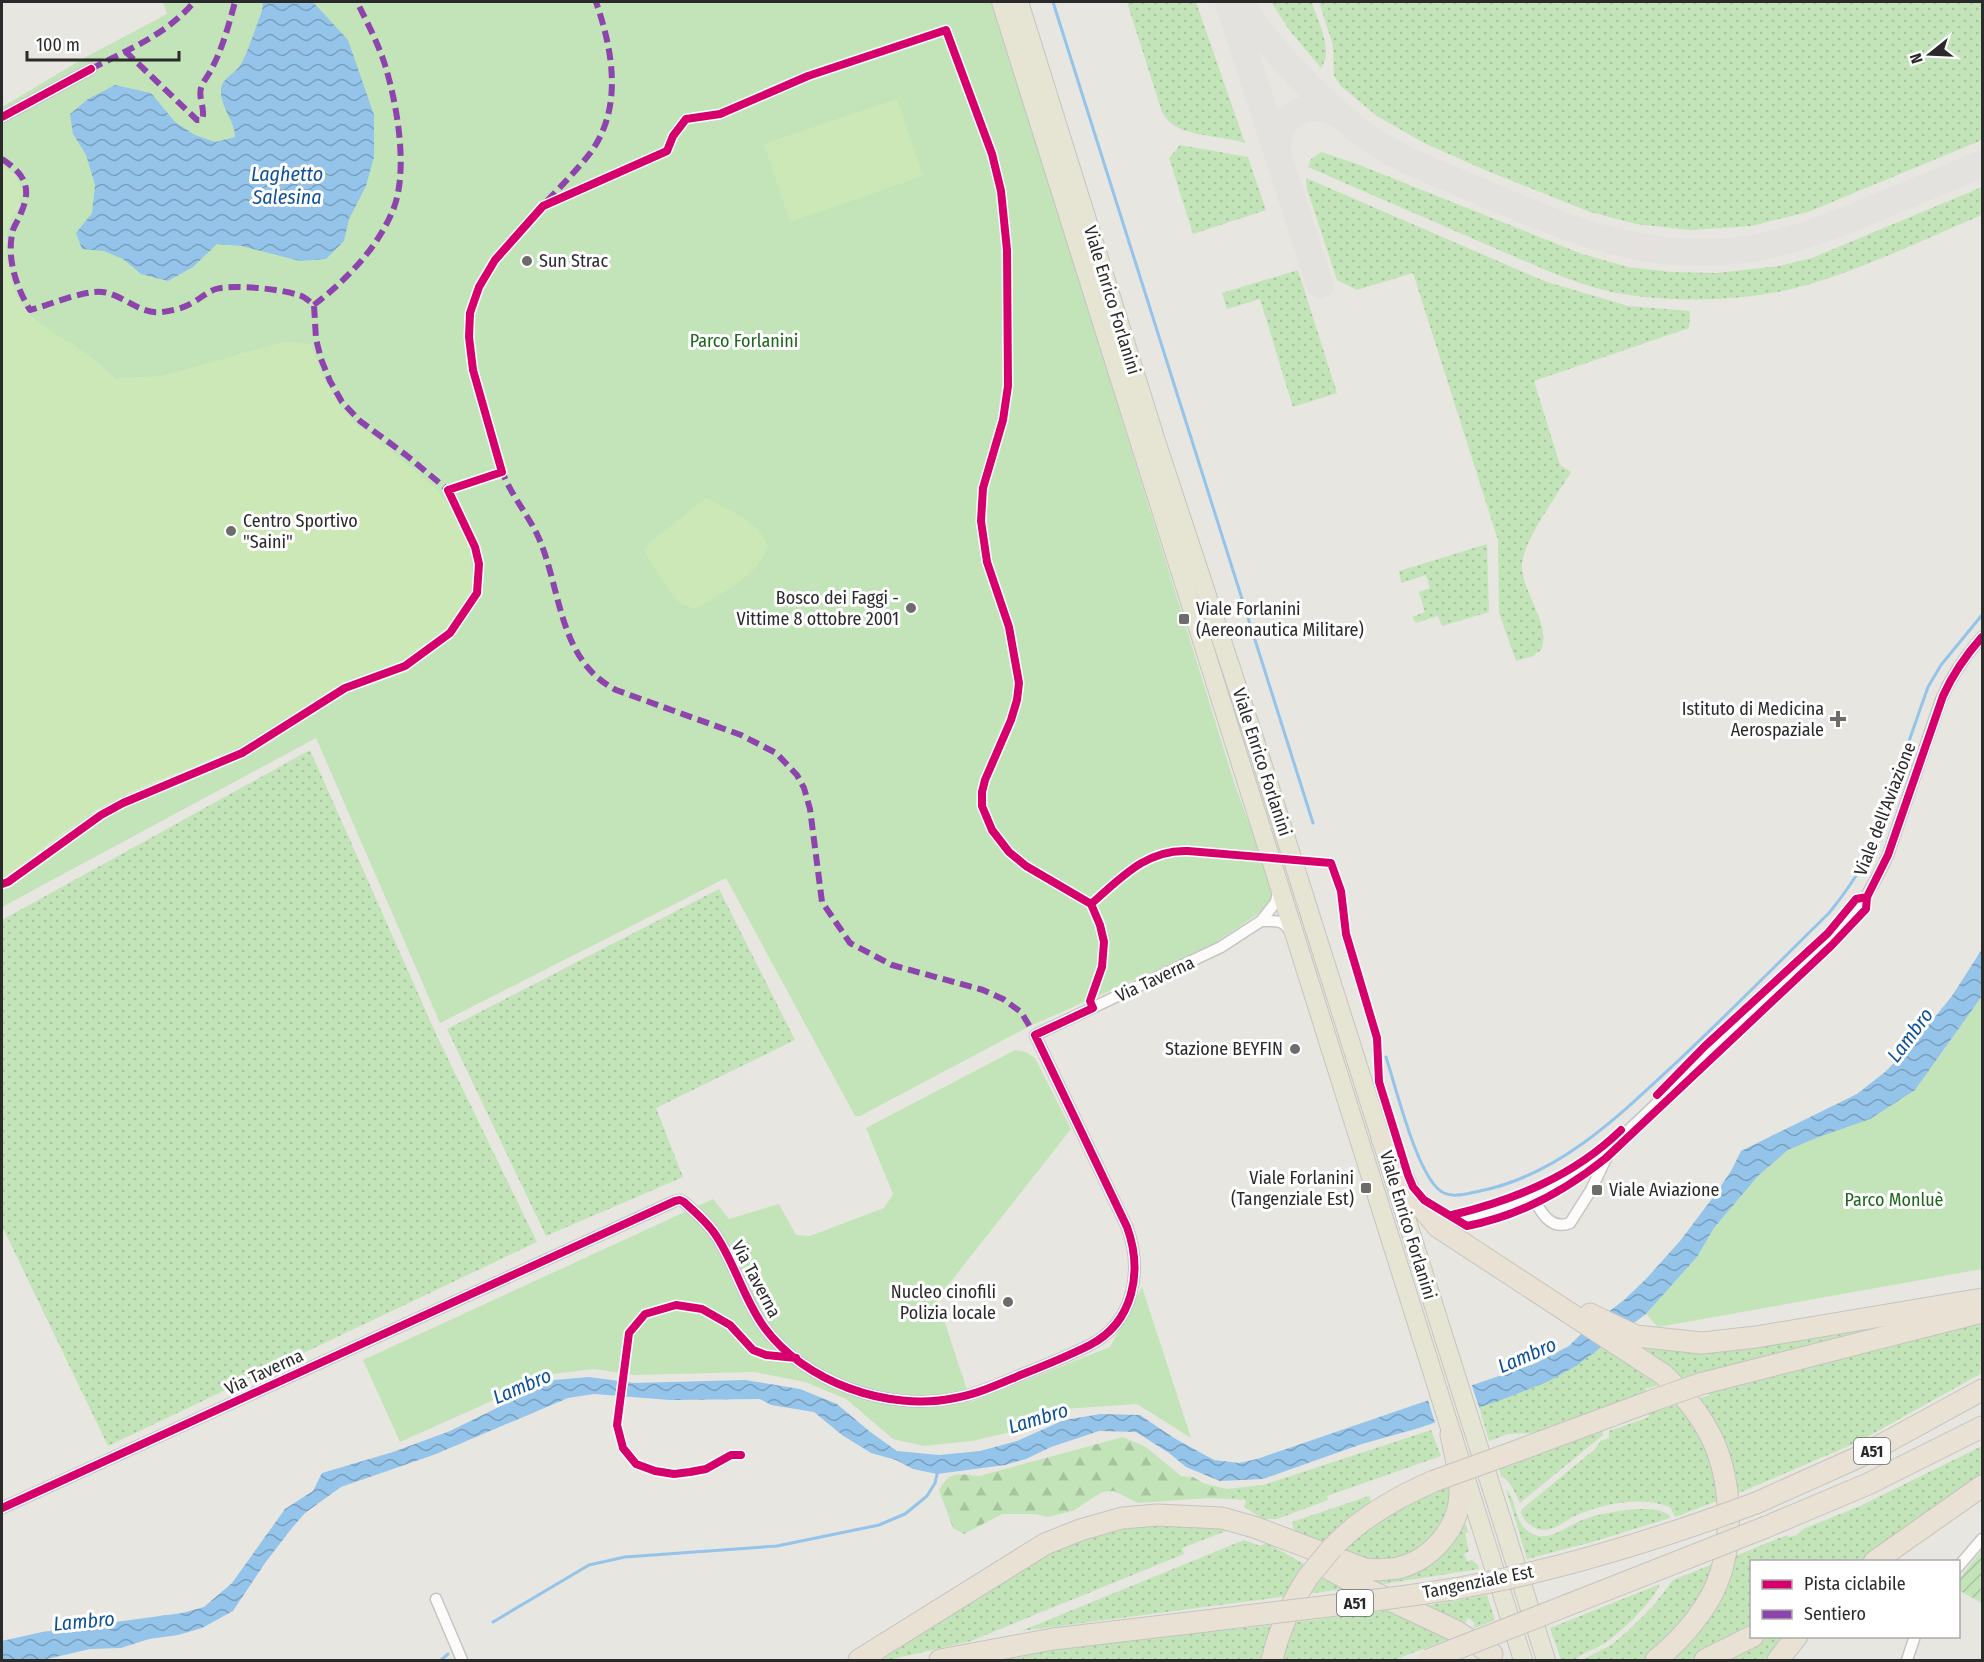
<svg xmlns="http://www.w3.org/2000/svg" width="1984" height="1662" viewBox="0 0 1984 1662" font-family="'Fira Sans Condensed',sans-serif">
	<style>
		.grass { fill: url(#grass-dots) }
		.forest { fill: url(#forest-firs) }
		.park { fill: #c3e4b9 }
		.garden { fill: url(#garden-furrows) }
		.pitch { fill: #cce8b7 }
		.water { fill: url(#water-waves) }
		.pier { fill: #e8e6e0 }
		.lines { fill: none; stroke-linecap: round; stroke-linejoin: round }
		.stream { stroke: #94c4ea; stroke-width: 3 }
		.taxiway { stroke: #e3e2df; stroke-width: 27 }
		.street-casing { stroke: #c6c5c5; stroke-width: 13 }
		.primary-casing { stroke: #c4c4c1; stroke-width: 20 }
		.highway-casing { stroke: #c4c4c1; stroke-width: 23 }
		.street { stroke: #fcfbfa; stroke-width: 10 }
		.primary { stroke: #e6e5d4; stroke-width: 18 }
		.highway { stroke: #e9e1d3; stroke-width: 21 }
		.highway-bridge-casing { stroke: #c4c4c1; stroke-width: 23; stroke-linecap: butt }
		.highway-bridge { stroke: #e9e1d3; stroke-width: 21 }
		.quiet { stroke: #8e44ad; stroke-width: 6; stroke-dasharray: 12 6; stroke-linecap: butt }
		.cycleway-casing { stroke: #fff; stroke-width: 11 }
		.cycleway { stroke: #d6006c; stroke-width: 8 }
		.poi-dot { fill: #6c6c6a; stroke: #fff; stroke-width: 2 }
		.labels { text-anchor: middle; dominant-baseline: central; stroke-width: 6; stroke-linejoin: round; paint-order: stroke }
		.shield { fill: #fff; stroke: #6a6a6a; stroke-width: 1.5 }
		.shield-label { font-size: 16px; font-weight: bold; fill: #2a2a2a }
		.poi-label { font-size: 18px; fill: #2a2a2a; stroke: #fff; text-anchor: end }
		.street-label { font-size: 18px; fill: #2a2a2a; stroke: #fff }
		.park-label { font-size: 18px; fill: #1c671b; stroke: #fff }
		.water-label { font-size: 20px; font-style: italic; fill: #0e519a; stroke: #fff }
	</style>
	<defs>
		<pattern id="grass-dots" width="8" height="8" patternUnits="userSpaceOnUse" patternTransform="scale(1.5)"><rect width="8" height="8" fill="#c3e4b9"/><path d="M2 2h.1M6 6h.1" fill="none" stroke="#a8c49f" stroke-width="1.8" stroke-linecap="round"/></pattern>
		<pattern id="forest-firs" width="22" height="20" patternUnits="userSpaceOnUse" patternTransform="scale(1.5)"><rect width="22" height="20" fill="#c3e4b9"/><path d="M5 1l3.5 6h-7zM16 11l3.5 6h-7z" fill="#a8c49f"/></pattern>
		<pattern id="garden-furrows" width="10" height="10" patternUnits="userSpaceOnUse" patternTransform="scale(1.5)"><rect width="10" height="10" fill="#c3e4b9"/><path d="M-1 1l2-2M0 10L10 0M9 11l2-2" fill="none" stroke="#a8c49f"/></pattern>
		<pattern id="water-waves" width="16" height="10" patternUnits="userSpaceOnUse" patternTransform="scale(1.5)"><rect width="16" height="10" fill="#94c4ea"/><path d="M0 5q4-4 8 0t8 0" fill="none" stroke="#799fbe"/></pattern>
	</defs>
	<rect width="100%" height="100%" fill="#e8e6e0"/>
	<path class="grass" d="M1127,2H1196L1245,143C1224,136 1194,137 1175,126C1169,123 1165,116 1162,112Z
		M1271,2H1309L1312,3C1318,21 1334,51 1321,68L1290,31Z
		M1319,2H1982V140L1808,212L1775,220L1752,226L1690,230L1636,224L1590,212L1485,170L1424,143L1377,116L1341,86L1334,76L1333,45Z
		M1180,145L1248,157L1266,210L1193,234L1169,158Z
		M1321,152L1357,164L1582,254L1628,267L1671,272L1717,273L1779,266L1812,258L1982,187V215C1919,241 1850,276 1783,291C1736,301 1676,302 1629,295C1582,289 1535,265 1492,247C1431,220 1369,194 1308,167L1311,159Z
		M1306,178L1544,281L1628,306L1690,311L1689,328L1534,381L1560,465L1571,472C1558,494 1522,542 1522,566C1522,592 1552,625 1541,650L1533,656L1516,661L1499,613L1498,540L1413,273L1357,290L1337,280L1307,189Z
		M1298,270L1337,393L1293,407L1260,299L1227,309L1222,293Z
		M1487,544L1489,612L1442,626L1438,616L1416,623L1412,617L1425,612L1419,592L1430,588L1426,575L1401,583L1399,571Z
		M310,750L436,1034L537,1242L108,1446L2,1226V920Z
		M719,889L795,1040L656,1108L683,1177L546,1236L447,1029Z
		M1954,1307L1695,1379L1692,1375L1676,1380L1625,1340L1665,1346Z
		M1982,1315V1373L1858,1442L1732,1496L1690,1401L1710,1395L1703,1388Z
		M1607,1344L1659,1385L1645,1389L1648,1393L1536,1433L1508,1434L1489,1441L1479,1407C1524,1392 1568,1371 1607,1344Z
		M1657,1404L1662,1409L1680,1404C1704,1432 1712,1465 1720,1500L1675,1517L1670,1507C1641,1496 1608,1503 1579,1514C1569,1518 1561,1526 1550,1529C1538,1533 1525,1524 1521,1513L1522,1509L1594,1450L1601,1441L1609,1438V1431L1649,1417L1647,1407Z
		M1603,1426V1435L1520,1503C1515,1493 1511,1481 1501,1476L1499,1469L1517,1463L1516,1459Z
		M1431,1430L1441,1456L1327,1496L1328,1500L1277,1519H1263L1244,1507L1246,1500L1231,1499L1227,1489L1263,1485Z
		M1982,1446V1476L1860,1561L1752,1562L1751,1630L1689,1660H1665L1730,1558L1787,1535L1789,1537L1797,1535L1803,1529L1860,1506Z
		M1449,1486L1453,1505L1434,1540L1398,1562L1335,1555L1399,1503Z
		M1506,1489C1518,1501 1513,1521 1529,1532C1547,1544 1563,1528 1580,1521C1599,1513 1651,1502 1669,1515L1670,1518L1592,1542L1527,1559Z
		M1369,1496L1373,1507L1325,1545L1295,1533L1292,1522Z
		M1463,1517L1468,1532L1465,1534L1469,1551L1464,1554L1467,1561L1472,1560L1478,1565L1479,1569L1377,1585L1358,1573L1383,1574Z
		M1116,1525L1213,1526L1229,1530L1182,1548L1184,1554L971,1641L889,1660H874L1008,1571Z
		M1244,1540L1260,1546L1267,1543L1308,1566L1289,1596L1021,1631Z
		M1718,1562L1701,1603L1651,1657L1645,1660H1582L1611,1645L1628,1631L1653,1606L1673,1580Z
		M1320,1572L1353,1588L1306,1594Z
		M1660,1584C1653,1602 1624,1629 1608,1641C1597,1649 1584,1651 1575,1660H1561L1550,1628Z
		M1487,1595L1495,1620L1475,1628L1473,1627L1475,1623L1468,1618L1465,1623L1452,1617L1418,1607Z
		M1398,1609L1452,1638L1394,1660H1276L1289,1623Z
		M1272,1625L1262,1660H993C1085,1642 1179,1636 1272,1625Z
		M1764,1637H1781L1765,1660H1718Z"/>
	<path class="forest" d="M1123,1437L1146,1447L1181,1476L1193,1477L1203,1483L1227,1489L1231,1499L1208,1498L1138,1503L1114,1491L1102,1492L1073,1511L1047,1517L1036,1514H1002L964,1534L953,1528L939,1490C950,1470 958,1474 979,1476Z"/>
	<path class="park" d="M163,2H993L1233,779L1272,888V899L1265,909L1209,947L1030,1026L860,1116H855L726,878L440,1023L316,738L2,907V878L6,877L83,819L116,799L220,756L237,747L350,678L400,661L445,631L468,598L472,581L469,548L445,500L378,440L357,426L339,406L325,382L310,344L243,353L199,368L163,376L115,379C68,328 12,336 6,252C5,240 7,227 12,216C14,212 19,208 19,204C20,196 17,185 15,176L2,167V107L86,57L167,14Z
		M1982,996V1269L1658,1327L1646,1314L1697,1257L1714,1228L1758,1176L1788,1150L1915,1090Z
		M1015,1050L1026,1052L1035,1058L1071,1129L937,1299L971,1402L1110,1347L1142,1287L1191,1438L1137,1404L1063,1409L1011,1432L972,1441L924,1446L893,1439L846,1399L805,1382L754,1372L634,1375L594,1369L552,1374L400,1442L363,1360L713,1199L729,1219L779,1204L796,1235L810,1236L884,1208L893,1194L866,1128Z"/>
	<path class="garden" d="M1982,1550V1603L1958,1590L1959,1579Z"/>
	<path class="pitch" d="M897,99L923,176L790,222L764,144Z
		M2,167C39,192 13,203 6,234C4,244 6,256 8,266C16,309 29,318 64,339C83,350 100,364 115,379L163,376L284,342L310,344L325,382L339,406L357,426L378,440L434,487L445,500L469,548L472,581L468,598L445,631L400,661L350,678L237,747C197,767 154,780 114,800C75,820 41,851 6,877L2,878Z
		M706,498C729,510 757,521 768,545C756,578 724,592 695,609L681,604L671,593L648,558L645,550L648,544Z"/>
	<path class="water" d="M263,2H313L348,40L374,115V157L366,186L349,219L344,241L326,259L300,261L241,246L217,244L193,267L168,281L141,274L123,259L104,251L82,249L76,233L92,213L95,185L86,155L73,134L70,114L88,99L115,85L151,93L175,122L195,135L215,142L235,137C235,121 222,110 221,93C220,79 231,77 239,67C246,59 257,23 262,11Z
		M1982,949V996L1915,1090L1870,1119L1816,1138L1788,1150L1758,1176L1714,1228L1697,1257L1646,1314L1576,1366L1547,1382L1501,1400L1419,1428L1362,1444L1263,1479L1220,1481L1186,1467L1169,1453L1136,1432L1099,1431L1051,1447L1026,1459L1005,1465L937,1474L913,1469L896,1460L871,1453L842,1435L814,1412L771,1405L760,1399L670,1400L594,1394L568,1398L436,1454L341,1487L305,1513L292,1528L265,1563L233,1611L202,1628L178,1635L149,1639L121,1648L90,1649L43,1660H2V1641L42,1632L182,1613L204,1607L232,1583L285,1509L313,1491L322,1473L393,1452L450,1431L554,1380L589,1377L634,1383L745,1380L800,1389L837,1404L869,1431L897,1451L939,1455L980,1451L1017,1441L1064,1420L1101,1414L1140,1415L1174,1438L1214,1460L1239,1463L1257,1459L1534,1364L1569,1346L1585,1330L1624,1300L1646,1279L1680,1241L1714,1196L1731,1171L1741,1151L1857,1094L1885,1072L1913,1044L1952,996Z"/>
	<path class="pier" d="M1471,1383L1480,1410L1436,1426L1427,1397Z"/>
	<g class="lines">
		<path class="stream" d="M1053,2L1313,823
			M1386,1057C1396,1087 1418,1181 1444,1193C1455,1198 1468,1193 1480,1191C1560,1175 1621,1114 1679,1060C1730,1012 1779,962 1829,913C1846,892 1861,871 1872,846L1928,687L1941,665L1982,615
			M493,1622L589,1565L625,1557L777,1546L879,1525L905,1514L927,1496L935,1483L938,1470
			M441,1660L448,1654"/>
		<path class="taxiway" d="M1239,2C1273,53 1313,95 1362,133C1397,159 1439,174 1479,191C1571,230 1646,264 1749,249C1795,241 1836,225 1878,207C1913,193 1948,178 1982,164
			M1229,4L1320,285
			M1278,153C1274,116 1307,98 1338,114"/>
		<g class="street-casing">
			<path id="street" d="M2,117L91,69
				M1261,921C1273,921 1283,919 1289,930
				M1532,1197C1541,1211 1550,1231 1570,1223L1591,1190L1610,1150
				M1513,1205L1505,1211L1469,1222L1464,1219L1467,1215L1507,1204C1518,1205 1530,1198 1541,1193C1606,1161 1652,1106 1704,1057C1751,1013 1798,970 1845,926C1863,904 1876,881 1888,855L1941,700C1951,676 1965,656 1982,637
				M2,1508L675,1201L680,1200L684,1202C695,1212 707,1222 715,1234C735,1263 743,1298 764,1327C804,1382 888,1412 955,1398C978,1394 1001,1383 1023,1374C1046,1365 1068,1356 1090,1345C1134,1322 1143,1271 1127,1227L1035,1035L1221,947L1261,921L1276,902L1278,891
				M1958,1567L1982,1539
				M436,1599L462,1660
				M1907,1660L1915,1636"/>
		</g>
		<g class="primary-casing">
			<path id="primary" d="M1001,2L1523,1660
				M1019,2L1156,441L1257,747L1546,1660"/>
		</g>
		<g class="highway-casing">
			<path id="highway" d="M1382,1139L1390,1148L1410,1193L1438,1227L1664,1375C1680,1391 1696,1409 1707,1429C1734,1476 1736,1551 1710,1598C1696,1622 1677,1643 1656,1660
				M1590,1314L1636,1336L1702,1343L1756,1337L1982,1299
				M1700,1384L1982,1312
				M1514,1452L1654,1400
				M1756,1503L1861,1456L1982,1390
				M1766,1527L1868,1484L1982,1427
				M1332,1548C1360,1518 1397,1497 1434,1481
				M1874,1562L1982,1486
				M1322,1565L1360,1586L1456,1631L1492,1654
				M859,1660L1045,1544L1080,1530L1122,1518L1157,1515L1222,1518L1254,1527L1365,1569C1376,1570 1387,1570 1398,1568C1432,1560 1461,1526 1460,1490C1460,1472 1455,1453 1451,1435
				M940,1660L1053,1639L1206,1621
				M1272,1660C1279,1630 1291,1603 1308,1577
				M1705,1660L1753,1636
				M1778,1660L1797,1636"/>
		</g>
		<use href="#street" class="street"/>
		<use href="#primary" class="primary"/>
		<use href="#highway" class="highway"/>
		<g class="highway-bridge-casing">
			<path id="highway-bridge" d="M1654,1400L1700,1384
				M1434,1481L1514,1452
				M1308,1577L1332,1548
				M1206,1621C1291,1610 1375,1602 1459,1588C1561,1570 1659,1539 1756,1503
				M1428,1660L1766,1527"/>
		</g>
		<use href="#highway-bridge" class="highway-bridge"/>
		<path class="quiet" d="M125,51L197,120H202C206,110 198,99 201,88C203,81 209,75 212,68C223,47 229,24 235,2
			M91,69C129,49 166,35 194,2
			M2,159C23,173 33,186 21,213C19,219 15,224 13,230C6,257 16,287 30,310C49,305 84,290 102,292C123,294 139,315 162,312C171,311 184,308 192,303C201,298 207,292 216,289C232,284 282,289 298,295C304,296 309,301 314,305L316,339L321,359L330,381L342,402L360,421L406,455L448,490L450,495
			M547,201C562,185 578,169 591,152C623,107 613,51 596,2
			M314,305C346,280 377,249 393,210C409,171 397,104 385,65C378,43 367,22 357,2
			M501,468C508,490 525,511 536,532C562,585 556,659 616,690L741,735L776,753L797,775L804,788L810,809L822,902L850,943L892,965L983,990L1003,999L1021,1012L1035,1035"/>
		<g class="cycleway-casing">
			<path id="cycleway" d="M2,117L91,69
				M2,884L8,882L101,815L123,803L242,753L345,688L405,666L450,633L477,593L479,564L475,547L448,490L502,472L473,370L469,337L470,313L479,287L495,260L543,206L667,151L673,136L686,119L720,114L808,76L946,30L992,154L1001,191L1007,250L1008,386L1003,420L983,488L981,521L987,562L1009,627L1019,683L1017,700L1011,720L985,780L982,792V806L992,830L1009,852L1026,866L1091,904L1100,925L1104,942L1102,967L1090,1001L1093,1008L1035,1035L1127,1227C1143,1271 1134,1322 1090,1345C1068,1356 1046,1365 1023,1374C1001,1383 978,1394 955,1398C888,1412 804,1382 764,1327C743,1298 735,1263 715,1234C707,1222 695,1212 684,1202L680,1200L675,1201L2,1508
				M1091,904C1120,879 1146,849 1188,851L1331,863L1341,891L1346,934L1377,1038L1379,1082L1408,1175L1413,1187L1424,1200L1467,1226C1519,1216 1565,1191 1606,1158L1831,946L1866,909L1867,897L1888,855L1943,696C1953,674 1966,655 1982,637
				M1657,1095L1705,1046L1828,933L1856,899L1867,897
				M1452,1215C1514,1200 1574,1176 1621,1130
				M741,1455H731L706,1469L690,1472L674,1474L655,1471L636,1464L623,1448L617,1425L629,1333L645,1314L676,1305L702,1309L730,1325L753,1350L766,1355L796,1358"/>
		</g>
		<use href="#cycleway" class="cycleway"/>
	</g>
	<g class="poi-dot">
		<circle cx="527" cy="261" r="6"/>
		<circle cx="231" cy="531" r="6"/>
		<circle cx="911" cy="608" r="6"/>
		<rect x="1178" y="613" width="12" height="12" rx="3"/>
		<path d="M1835 710h6v6h6v6h-6v6h-6v-6h-6v-6h6z"/>
		<circle cx="1295" cy="1049" r="6"/>
		<rect x="1360" y="1182" width="12" height="12" rx="3"/>
		<rect x="1591" y="1184" width="12" height="12" rx="3"/>
		<circle cx="1008" cy="1302" r="6"/>
	</g>
	<g class="labels">
		<g class="shield">
			<rect x="1854" y="1438" width="36" height="26" rx="4.5"/>
			<rect x="1337" y="1590" width="36" height="26" rx="4.5"/>
		</g>
		<g class="shield-label">
			<text x="1872" y="1451">A51</text>
			<text x="1355" y="1603">A51</text>
		</g>
		<g class="poi-label">
			<text x="539" y="261" text-anchor="start">Sun Strac</text>
			<text x="243" y="521" text-anchor="start">Centro Sportivo<tspan x="243" dy="21">"Saini"</tspan></text>
			<text x="899" y="598">Bosco dei Faggi -<tspan x="899" dy="21">Vittime 8 ottobre 2001</tspan></text>
			<text x="1196" y="609" text-anchor="start">Viale Forlanini<tspan x="1196" dy="21">(Aereonautica Militare)</tspan></text>
			<text x="1824" y="709">Istituto di Medicina<tspan x="1824" dy="21">Aerospaziale</tspan></text>
			<text x="1283" y="1049">Stazione BEYFIN</text>
			<text x="1354" y="1178">Viale Forlanini<tspan x="1354" dy="21">(Tangenziale Est)</tspan></text>
			<text x="1609" y="1190" text-anchor="start">Viale Aviazione</text>
			<text x="996" y="1292">Nucleo cinofili<tspan x="996" dy="21">Polizia locale</tspan></text>
		</g>
		<g class="street-label">
			<text transform="translate(1112 300) rotate(73)">Viale Enrico Forlanini</text>
			<text transform="translate(1262 762) rotate(72)">Viale Enrico Forlanini</text>
			<text transform="translate(1885 809) rotate(-69)">Viale dell'Aviazione</text>
			<text transform="translate(1155 979) rotate(-25)">Via Taverna</text>
			<text transform="translate(1408 1225) rotate(73)">Viale Enrico Forlanini</text>
			<text transform="translate(756 1279) rotate(62)">Via Taverna</text>
			<text transform="translate(264 1372) rotate(-25)">Via Taverna</text>
			<text transform="translate(1478 1582) rotate(-11)">Tangenziale Est</text>
		</g>
		<g class="park-label">
			<text x="744" y="341">Parco Forlanini</text>
			<text x="1894" y="1200">Parco Monluè</text>
		</g>
		<g class="water-label">
			<text x="287" y="174">Laghetto<tspan x="287" dy="23">Salesina</tspan></text>
			<text transform="translate(1910 1035) rotate(-53)">Lambro</text>
			<text transform="translate(1527 1355) rotate(-23)">Lambro</text>
			<text transform="translate(522 1386) rotate(-23)">Lambro</text>
			<text transform="translate(1038 1418) rotate(-17)">Lambro</text>
			<text transform="translate(84 1621) rotate(-5)">Lambro</text>
		</g>
	</g>
	<rect width="1984" height="1662" fill="none" stroke="#2a2a2a" stroke-width="6"/>
	<rect x="1750" y="1560" width="210" height="78" fill="#ffffff" stroke="#aaaaaa" stroke-width="1.5"/>
	<rect x="1762" y="1580" width="30" height="9" fill="#d6006c" stroke="#aaaaaa" stroke-width="1.5"/>
	<text x="1804" y="1590" font-size="18" fill="#2a2a2a">Pista ciclabile</text>
	<rect x="1762" y="1610" width="30" height="9" fill="#8e44ad" stroke="#aaaaaa" stroke-width="1.5"/>
	<text x="1804" y="1620" font-size="18" fill="#2a2a2a">Sentiero</text>
	<g transform="translate(1930 54) rotate(252)" stroke="#ffffff" stroke-width="4.5" paint-order="stroke">
	<path d="M0-4.5L10 22L0 15L-10 22Z" fill="#2a2a2a"/>
	<text y="-9" font-size="16" font-weight="bold" text-anchor="middle" fill="#2a2a2a">N</text>
	</g>
	<path d="M27 51v9h152v-9" fill="none" stroke="#2a2a2a" stroke-width="3"/>
	<text x="36" y="51" font-size="18" fill="#2a2a2a" stroke="#ffffff" stroke-width="4.5" paint-order="stroke">100 m</text>
</svg>
